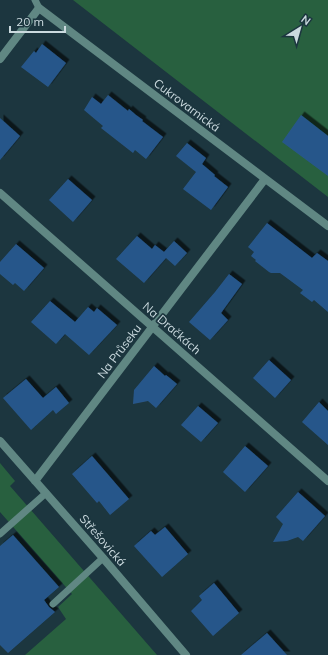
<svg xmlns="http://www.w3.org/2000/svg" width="328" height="655" viewBox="0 0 328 655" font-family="Mulish,sans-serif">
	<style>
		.green { fill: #28603f }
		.building { fill: #28578a; filter: url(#shadow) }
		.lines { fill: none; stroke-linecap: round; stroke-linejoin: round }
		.service { stroke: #608783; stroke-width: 7 }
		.minor { stroke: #608783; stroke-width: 8 }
		.labels { text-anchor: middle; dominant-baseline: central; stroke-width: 3.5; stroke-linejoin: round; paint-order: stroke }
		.street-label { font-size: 12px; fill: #cbdadf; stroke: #1c363f }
	</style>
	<defs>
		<filter id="shadow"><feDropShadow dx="3.5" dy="-3.5" stdDeviation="0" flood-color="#0009"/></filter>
	</defs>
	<rect width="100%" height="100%" fill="#1c363f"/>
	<path class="green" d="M73,0H328V197Z
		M0,463L15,481L10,486L157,655H25L66,619L58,607L72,594L0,512Z"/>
	<path class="building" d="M42,44L66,63L48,87L21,67L34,51L36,53Z
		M108,95L128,111L129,109L136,115L143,120L142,121L163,137L146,159L135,150L133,153L101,128L103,126L84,110L92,97L101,104Z
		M301,115L328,136V176L282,142Z
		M0,118L20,136L0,160Z
		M187,143L206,158L202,164L215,175L214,176L228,187L211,210L183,189L196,172L176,156Z
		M68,179L92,200L73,222L49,200Z
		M267,223L312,258L317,253L328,261V312L314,300L312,302L300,293L303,290L280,273H271L269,272L255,261L256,260L251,256L254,252L248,247Z
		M137,236L152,249L155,245L164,252L174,241L187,253L175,266L166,258L144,283L116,259Z
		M16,244L44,268L24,291L15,283L13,285L0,274V262Z
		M229,274L242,284L221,313L228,320L210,340L189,322L215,292Z
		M50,301L75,322L88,307L94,312L97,308L117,325L89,355L65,334L56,344L31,322Z
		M269,360L291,380L275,398L253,378Z
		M154,366L165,376L166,375L177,384L156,408L148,401L133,404L134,390Z
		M26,379L43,398L56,387L69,403L56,414L53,410L31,430L3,398Z
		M319,402L328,411V445L302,422Z
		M198,406L218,423L201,442L181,425Z
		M245,446L268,466L245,492L223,472Z
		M92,456L129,499L110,515L99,501L97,503L72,474Z
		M298,492L325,516L303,541L298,537L287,541L273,542L283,524L276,517Z
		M165,527L188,554L162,577L134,546L151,531L155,535Z
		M13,535L59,587L44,600L49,607L55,612L8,653L0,645V546Z
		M214,583L239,613L213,636L191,611L202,600L199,596Z
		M267,633L287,655H241Z"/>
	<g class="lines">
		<path class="service" d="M35,0L39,8
			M0,534L46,493
			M53,604L103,558"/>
		<path class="minor" d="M0,59L39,8L328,226
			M0,193L328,481
			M0,441L103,558L186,655
			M35,481L265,179"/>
	</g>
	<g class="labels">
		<g class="street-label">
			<text transform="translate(187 105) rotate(37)">Cukrovarnická</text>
			<text transform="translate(172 328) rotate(41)">Na Dračkách</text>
			<text transform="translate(119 351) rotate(-53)">Na Průseku</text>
			<text transform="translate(103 540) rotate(49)">Střešovická</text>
		</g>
	</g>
	<g transform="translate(300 28) rotate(37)" stroke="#1c363f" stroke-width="3" paint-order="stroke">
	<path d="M0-3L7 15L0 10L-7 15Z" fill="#cbdadf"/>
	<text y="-6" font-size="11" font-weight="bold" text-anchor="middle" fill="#cbdadf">N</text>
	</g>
	<path d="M10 26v6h55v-6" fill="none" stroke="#cbdadf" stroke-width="2"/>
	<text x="16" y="26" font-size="12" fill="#cbdadf" stroke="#1c363f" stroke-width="3" paint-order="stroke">20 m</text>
</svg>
